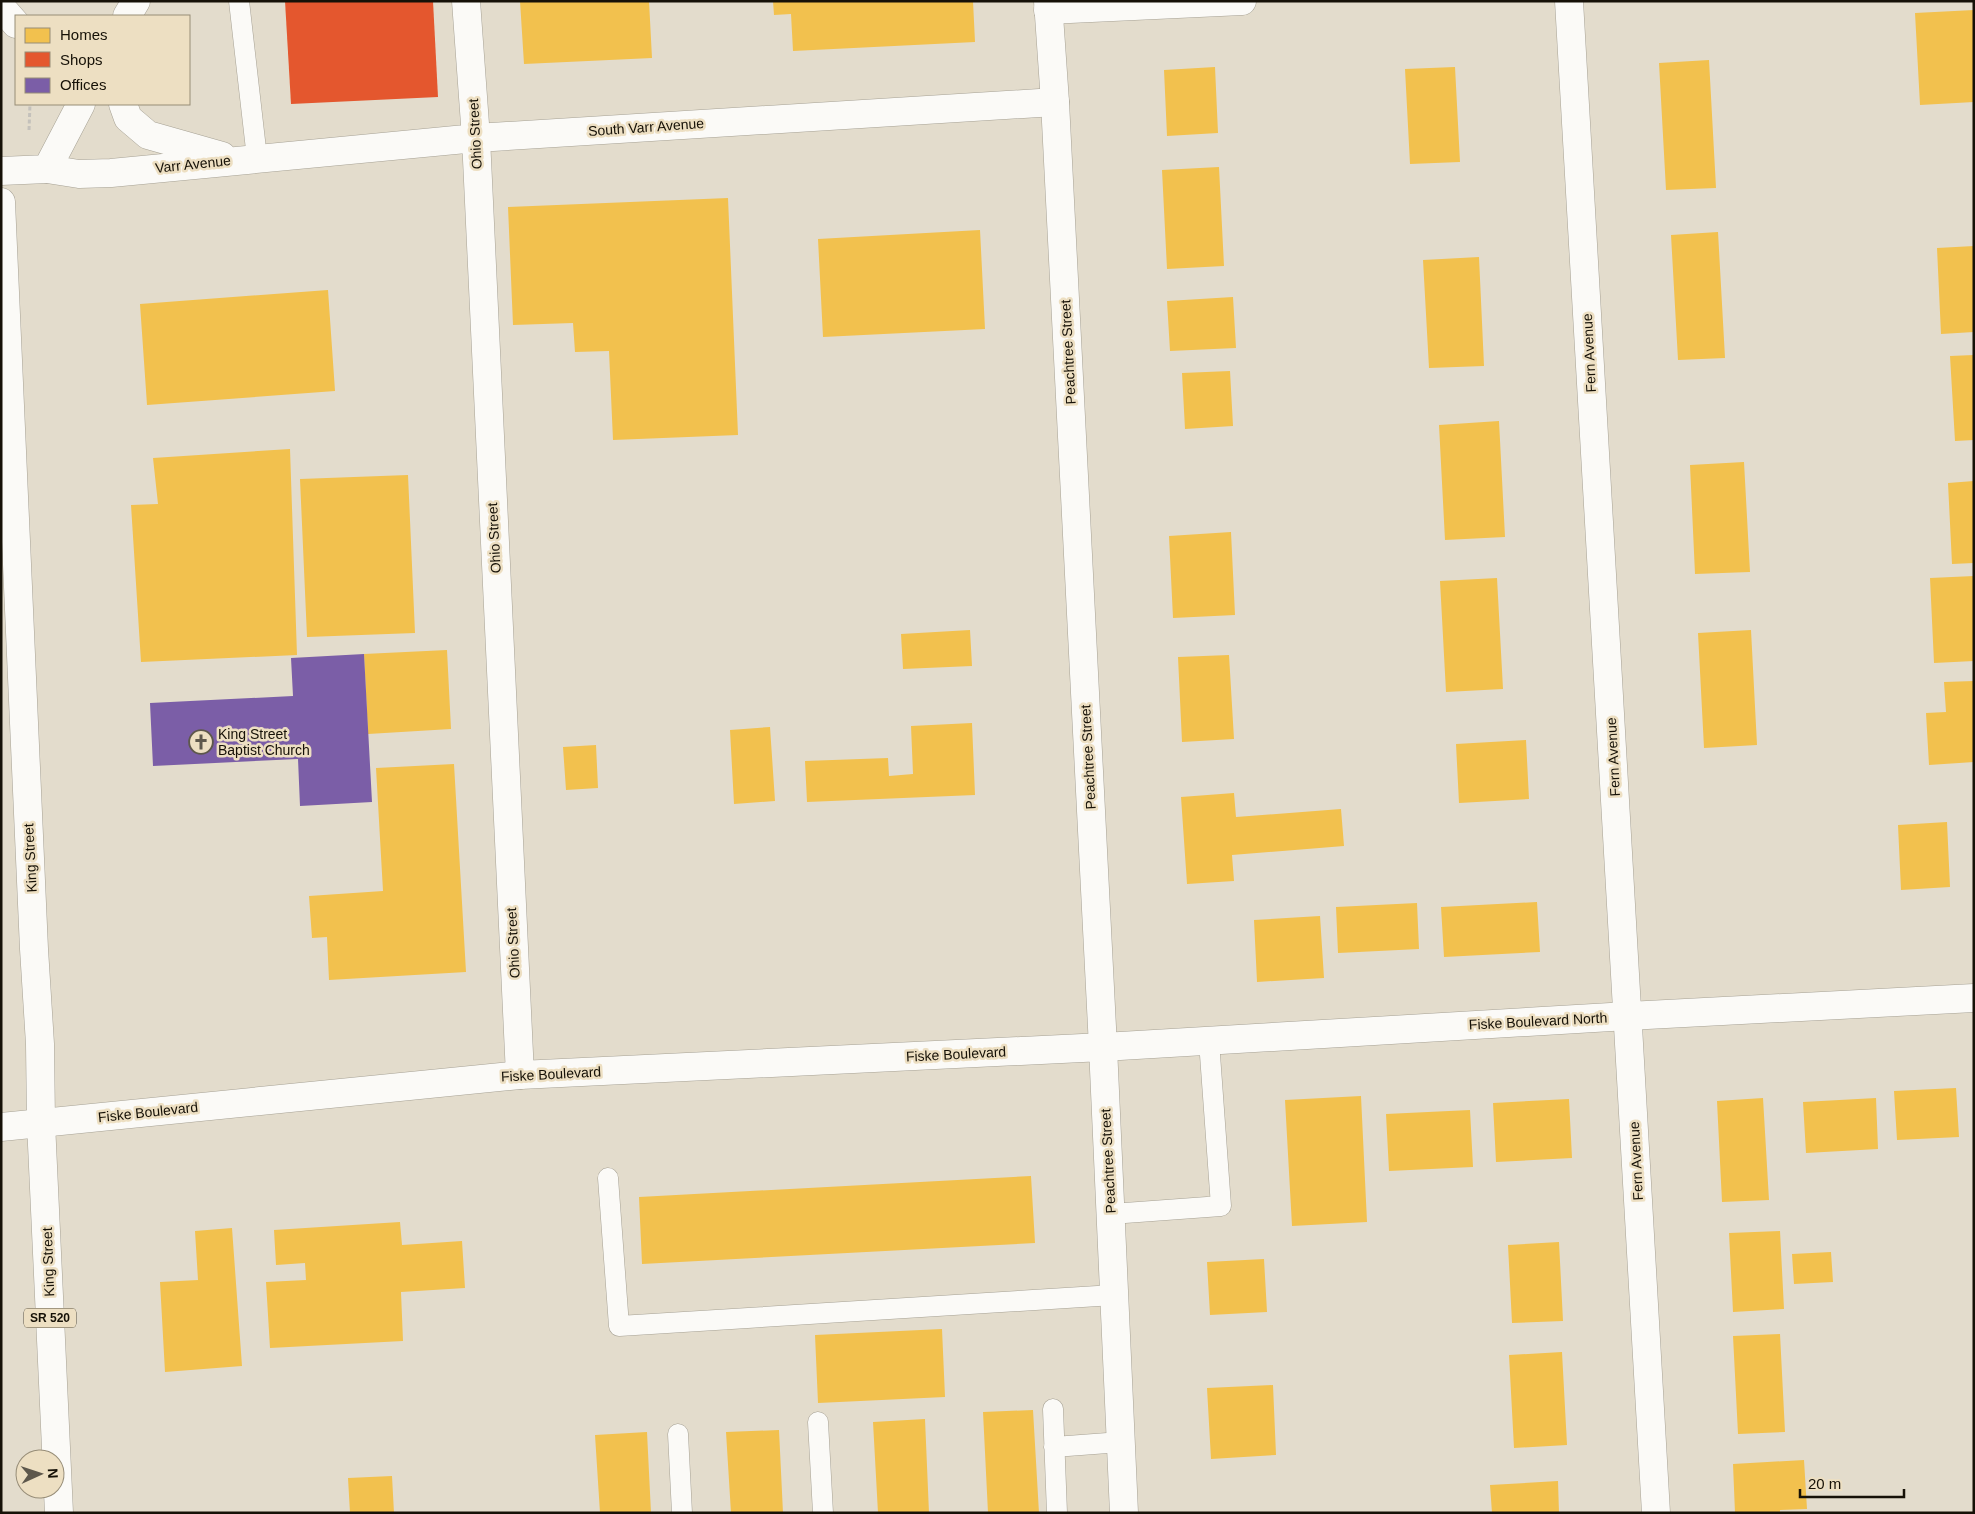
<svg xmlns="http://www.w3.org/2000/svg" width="1975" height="1514" viewBox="0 0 1975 1514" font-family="Arial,sans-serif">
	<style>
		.homes { fill: #f2c14e }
		.shops { fill: #e4572e }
		.offices { fill: #7b5ea7 }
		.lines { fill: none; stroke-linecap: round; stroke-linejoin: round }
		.lane-casing { stroke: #a6a194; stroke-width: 21 }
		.street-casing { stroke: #a6a194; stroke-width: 29 }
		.secondary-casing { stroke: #a6a194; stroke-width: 29 }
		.primary-casing { stroke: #a6a194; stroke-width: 29 }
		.path { stroke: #c4c1bb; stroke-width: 3; stroke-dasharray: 4 2.5; stroke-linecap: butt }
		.lane { stroke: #fbfaf7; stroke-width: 20 }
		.street { stroke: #fbfaf7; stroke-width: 28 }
		.secondary { stroke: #fbfaf7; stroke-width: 28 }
		.primary { stroke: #fbfaf7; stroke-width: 28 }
		.labels { text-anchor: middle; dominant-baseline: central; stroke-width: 5; stroke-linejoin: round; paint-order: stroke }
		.shield { fill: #eddfc2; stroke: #564f3f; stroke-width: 1 }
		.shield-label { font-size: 12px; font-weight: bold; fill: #161107 }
		.street-label { font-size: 14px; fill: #161107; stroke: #eddfc2 }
		.poi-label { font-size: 14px; fill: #161107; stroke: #eddfc2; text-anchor: start }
	</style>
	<rect width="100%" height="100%" fill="#e3dccc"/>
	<path class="homes" d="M520,1H649L652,58L524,64Z
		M773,1H973L975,42L793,51L791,14L774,15Z
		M1974,10V102L1920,105L1915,13Z
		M1709,60L1716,188L1666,190L1659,63Z
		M1215,67L1218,133L1167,136L1164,70Z
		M1455,67L1460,162L1410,164L1405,69Z
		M1219,167L1224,266L1167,269L1162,170Z
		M728,198L738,435L613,440L609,351L575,352L573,323L513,325L508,207Z
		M980,230L985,329L823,337L818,239Z
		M1718,232L1725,358L1678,360L1671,235Z
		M1974,246V332L1941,334L1937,248Z
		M1479,257L1484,366L1429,368L1423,260Z
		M328,290L335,391L147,405L140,304Z
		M1233,297L1236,348L1170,351L1167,301Z
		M1974,355V440L1955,441L1950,356Z
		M1230,371L1233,426L1185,429L1182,373Z
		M1499,421L1505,537L1445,540L1439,425Z
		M290,449L297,655L141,662L131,505L158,504L153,458Z
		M1744,462L1750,572L1695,574L1690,465Z
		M408,475L415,633L307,637L300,479Z
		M1974,481V563L1952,564L1948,483Z
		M1231,532L1235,615L1173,618L1169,536Z
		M1974,576V661L1934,663L1930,578Z
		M1497,578L1503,689L1446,692L1440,581Z
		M970,630L972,666L903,669L901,634Z
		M1751,630L1757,745L1704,748L1698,633Z
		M447,650L451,729L368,734L364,654Z
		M1229,655L1234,739L1182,742L1178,657Z
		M1974,681V762L1929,765L1926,713L1946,712L1944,682Z
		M972,723L975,795L807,802L805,761L888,758L889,776L913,774L911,726Z
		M770,727L775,801L734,804L730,730Z
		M1526,740L1529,799L1459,803L1456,744Z
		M596,745L598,788L566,790L563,747Z
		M454,764L466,972L329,980L327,937L312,938L309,896L383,891L376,768Z
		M1234,793L1236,817L1341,809L1344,846L1232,855L1234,881L1187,884L1181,797Z
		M1947,822L1950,887L1901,890L1898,825Z
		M1537,902L1540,952L1444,957L1441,907Z
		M1417,903L1419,949L1338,953L1336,907Z
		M1320,916L1324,978L1257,982L1254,920Z
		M1956,1088L1959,1137L1897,1140L1894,1091Z
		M1361,1096L1367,1222L1292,1226L1285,1100Z
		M1763,1098L1769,1200L1722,1202L1717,1101Z
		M1876,1098L1878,1149L1806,1153L1803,1102Z
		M1569,1099L1572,1158L1496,1162L1493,1103Z
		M1470,1110L1473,1167L1389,1171L1386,1114Z
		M1031,1176L1035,1243L642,1264L639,1197Z
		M400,1222L402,1245L462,1241L465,1288L401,1292L403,1341L270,1348L266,1282L306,1280L305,1263L276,1265L274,1230Z
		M232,1228L242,1366L165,1372L160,1282L198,1280L195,1231Z
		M1780,1231L1784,1309L1733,1312L1729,1233Z
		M1559,1242L1563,1321L1512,1323L1508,1245Z
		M1831,1252L1833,1282L1794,1284L1792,1254Z
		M1264,1259L1267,1312L1210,1315L1207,1262Z
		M942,1329L945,1397L818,1403L815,1335Z
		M1780,1334L1785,1432L1738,1434L1733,1336Z
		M1562,1352L1567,1445L1514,1448L1509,1355Z
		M1273,1385L1276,1455L1211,1459L1207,1388Z
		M1033,1410L1039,1513H988L983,1412Z
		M925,1419L929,1513H878L873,1422Z
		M779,1430L783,1513H731L726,1432Z
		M647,1432L651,1513H600L595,1435Z
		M1804,1460L1807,1509L1780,1510V1513H1735L1733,1464Z
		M392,1476L394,1513H350L348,1478Z
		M1558,1481L1559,1513H1492L1490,1485Z"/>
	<path class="shops" d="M285,1H433L438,97L291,104Z"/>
	<path class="offices" d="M364,654L372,802L300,806L298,759L153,766L150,703L293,696L291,658Z"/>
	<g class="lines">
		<g class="lane-casing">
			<path id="lane" d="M239,1L257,158
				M608,1178L619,1326L1114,1295
				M1111,1214L1221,1206L1209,1041
				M1053,1409L1057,1513
				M818,1422L823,1513
				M678,1434L682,1513
				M1054,1447L1121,1442"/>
		</g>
		<g class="street-casing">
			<path id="street" d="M466,1L476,138L520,1075
				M1569,1L1656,1513
				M1048,10L1242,1
				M123,104L128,118L148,135L222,156
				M47,169L79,174L111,173L476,138L1055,102"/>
		</g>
		<g class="secondary-casing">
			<path id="secondary" d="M1048,1L1055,102L1103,1047L1124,1513
				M1,7L16,24
				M127,16L136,1
				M1,171L47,169L81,104
				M1,1127L520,1075L1103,1047L1628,1016L1974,998"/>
		</g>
		<g class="primary-casing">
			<path id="primary" d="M1,202L34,949L40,1044L41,1123L59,1513"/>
		</g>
		<path class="path" d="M29,130L30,104"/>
		<use href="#lane" class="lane"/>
		<use href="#street" class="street"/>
		<use href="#secondary" class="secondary"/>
		<use href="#primary" class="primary"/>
	</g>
	<defs>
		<g id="church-ring" transform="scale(1.25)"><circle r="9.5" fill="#eddfc2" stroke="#5e584c" stroke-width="1.5"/><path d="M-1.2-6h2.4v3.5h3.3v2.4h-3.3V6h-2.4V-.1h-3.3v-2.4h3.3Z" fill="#5e584c"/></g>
	</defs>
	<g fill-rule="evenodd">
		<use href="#church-ring" x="201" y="742"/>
	</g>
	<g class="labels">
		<rect class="shield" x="24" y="1308.5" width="52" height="19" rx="4"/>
		<g class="shield-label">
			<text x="50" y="1318">SR 520</text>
		</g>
		<g class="street-label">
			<text transform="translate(646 127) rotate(-4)">South Varr Avenue</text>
			<text transform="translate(475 134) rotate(-93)">Ohio Street</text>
			<text transform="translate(193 164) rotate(-6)">Varr Avenue</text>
			<text transform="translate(1068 352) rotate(-93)">Peachtree Street</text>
			<text transform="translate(1589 353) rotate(-93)">Fern Avenue</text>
			<text transform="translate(494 538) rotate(-93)">Ohio Street</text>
			<text transform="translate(1088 757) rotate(-93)">Peachtree Street</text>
			<text transform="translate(1613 757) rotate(-93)">Fern Avenue</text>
			<text transform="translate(30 858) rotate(-93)">King Street</text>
			<text transform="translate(513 943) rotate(-93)">Ohio Street</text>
			<text transform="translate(1538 1021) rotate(-3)">Fiske Boulevard North</text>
			<text transform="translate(956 1054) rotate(-3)">Fiske Boulevard</text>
			<text transform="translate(551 1074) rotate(-3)">Fiske Boulevard</text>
			<text transform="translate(148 1112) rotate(-6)">Fiske Boulevard</text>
			<text transform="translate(1108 1161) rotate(-93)">Peachtree Street</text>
			<text transform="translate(1636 1161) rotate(-93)">Fern Avenue</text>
			<text transform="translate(48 1262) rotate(-92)">King Street</text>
		</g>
		<g class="poi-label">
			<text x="218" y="734">King Street<tspan x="218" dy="16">Baptist Church</tspan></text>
		</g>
	</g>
	<rect width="1975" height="1514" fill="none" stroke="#161107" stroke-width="5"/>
	<rect x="15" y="15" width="175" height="90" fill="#eddfc2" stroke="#978d77"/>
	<rect x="25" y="28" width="25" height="15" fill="#f2c14e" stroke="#978d77"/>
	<text x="60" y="40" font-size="15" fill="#161107">Homes</text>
	<rect x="25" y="52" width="25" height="15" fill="#e4572e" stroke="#978d77"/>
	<text x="60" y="65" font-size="15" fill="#161107">Shops</text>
	<rect x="25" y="78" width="25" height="15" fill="#7b5ea7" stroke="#978d77"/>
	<text x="60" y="90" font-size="15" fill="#161107">Offices</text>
	<g transform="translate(40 1474) rotate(87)"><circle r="24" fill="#eddfc2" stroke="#978d77"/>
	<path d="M0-4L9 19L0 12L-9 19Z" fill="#5e584c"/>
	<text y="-8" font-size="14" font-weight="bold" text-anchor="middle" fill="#161107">N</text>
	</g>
	<path d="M1800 1489v8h104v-8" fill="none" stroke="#161107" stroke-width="2.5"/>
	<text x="1808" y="1489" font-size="15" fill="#161107" stroke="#eddfc2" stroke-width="4" paint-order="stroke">20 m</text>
</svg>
